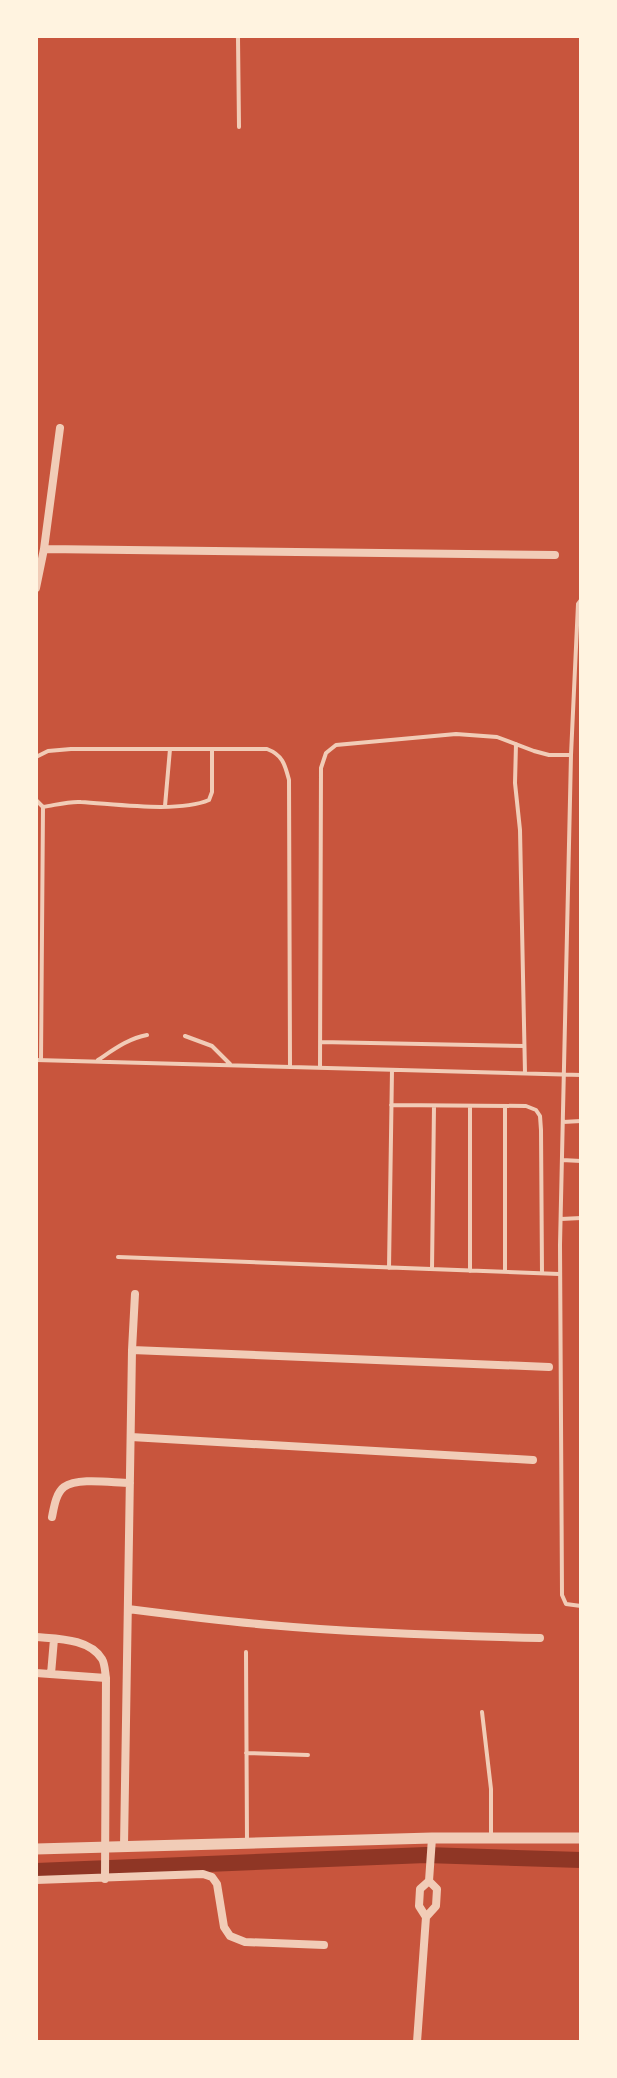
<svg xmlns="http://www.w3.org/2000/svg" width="617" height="2078" viewBox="0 0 617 2078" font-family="'Work Sans',sans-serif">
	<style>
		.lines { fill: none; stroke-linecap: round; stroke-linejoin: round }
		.canal { stroke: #8f3625; stroke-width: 16 }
		.service { stroke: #f1ccb7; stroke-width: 4 }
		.minor { stroke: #f1ccb7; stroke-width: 8 }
		.tertiary { stroke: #f1ccb7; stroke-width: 11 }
	</style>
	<rect width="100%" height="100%" fill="#c8553d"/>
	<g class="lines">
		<path class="canal" d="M36,1871L426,1855L581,1860"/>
		<path class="service" d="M237,36L238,38L239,127
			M581,600L578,604L571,755L560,1245L562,1595L566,1604L581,1606
			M516,744L515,783L520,830L525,1073
			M36,757L48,751L71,749H267C283,755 285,765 289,780L290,1066
			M36,800L43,807L41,1060
			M165,806L170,749
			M43,807C56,805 69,801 81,802C116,804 179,813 209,800L212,792V749
			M185,1036L212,1046L230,1064
			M320,1042L524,1046
			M36,1060L581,1075
			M98,1060C113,1050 129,1038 147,1035
			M320,1067L321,768L326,753L336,745L456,734L497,737L534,751L549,755H570
			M391,1105L526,1106L536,1110L540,1116L541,1130L542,1273
			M470,1106V1271
			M563,1122L581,1121
			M562,1160L581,1161
			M561,1219L581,1218
			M118,1257L559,1274
			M389,1268L392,1070
			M432,1269L434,1106
			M505,1272V1107
			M246,1652L247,1841
			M482,1712L491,1789V1836
			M246,1753L308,1755"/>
		<path class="minor" d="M44,549L555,555
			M36,588L44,549L60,428
			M132,1350L135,1294
			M131,1437L533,1460
			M52,1517C54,1507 56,1493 64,1487C78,1477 113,1483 130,1483
			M128,1609C175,1615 222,1621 269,1625C359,1633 449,1636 540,1638
			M36,1637C57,1639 89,1638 102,1659C105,1664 105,1672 106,1678L105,1879
			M36,1673L106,1678
			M51,1674L54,1639
			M124,1846L132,1350L549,1367
			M36,1880L203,1874L212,1877L217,1884L224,1927L230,1936L245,1942L324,1945
			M426,1917L419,1906L420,1889L429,1881
			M417,2042L426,1917L436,1906L437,1889L429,1881L432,1838"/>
		<path class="tertiary" d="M36,1849L432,1838H581"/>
	</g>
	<rect width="617" height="2078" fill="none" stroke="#fff3e0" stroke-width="76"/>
</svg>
